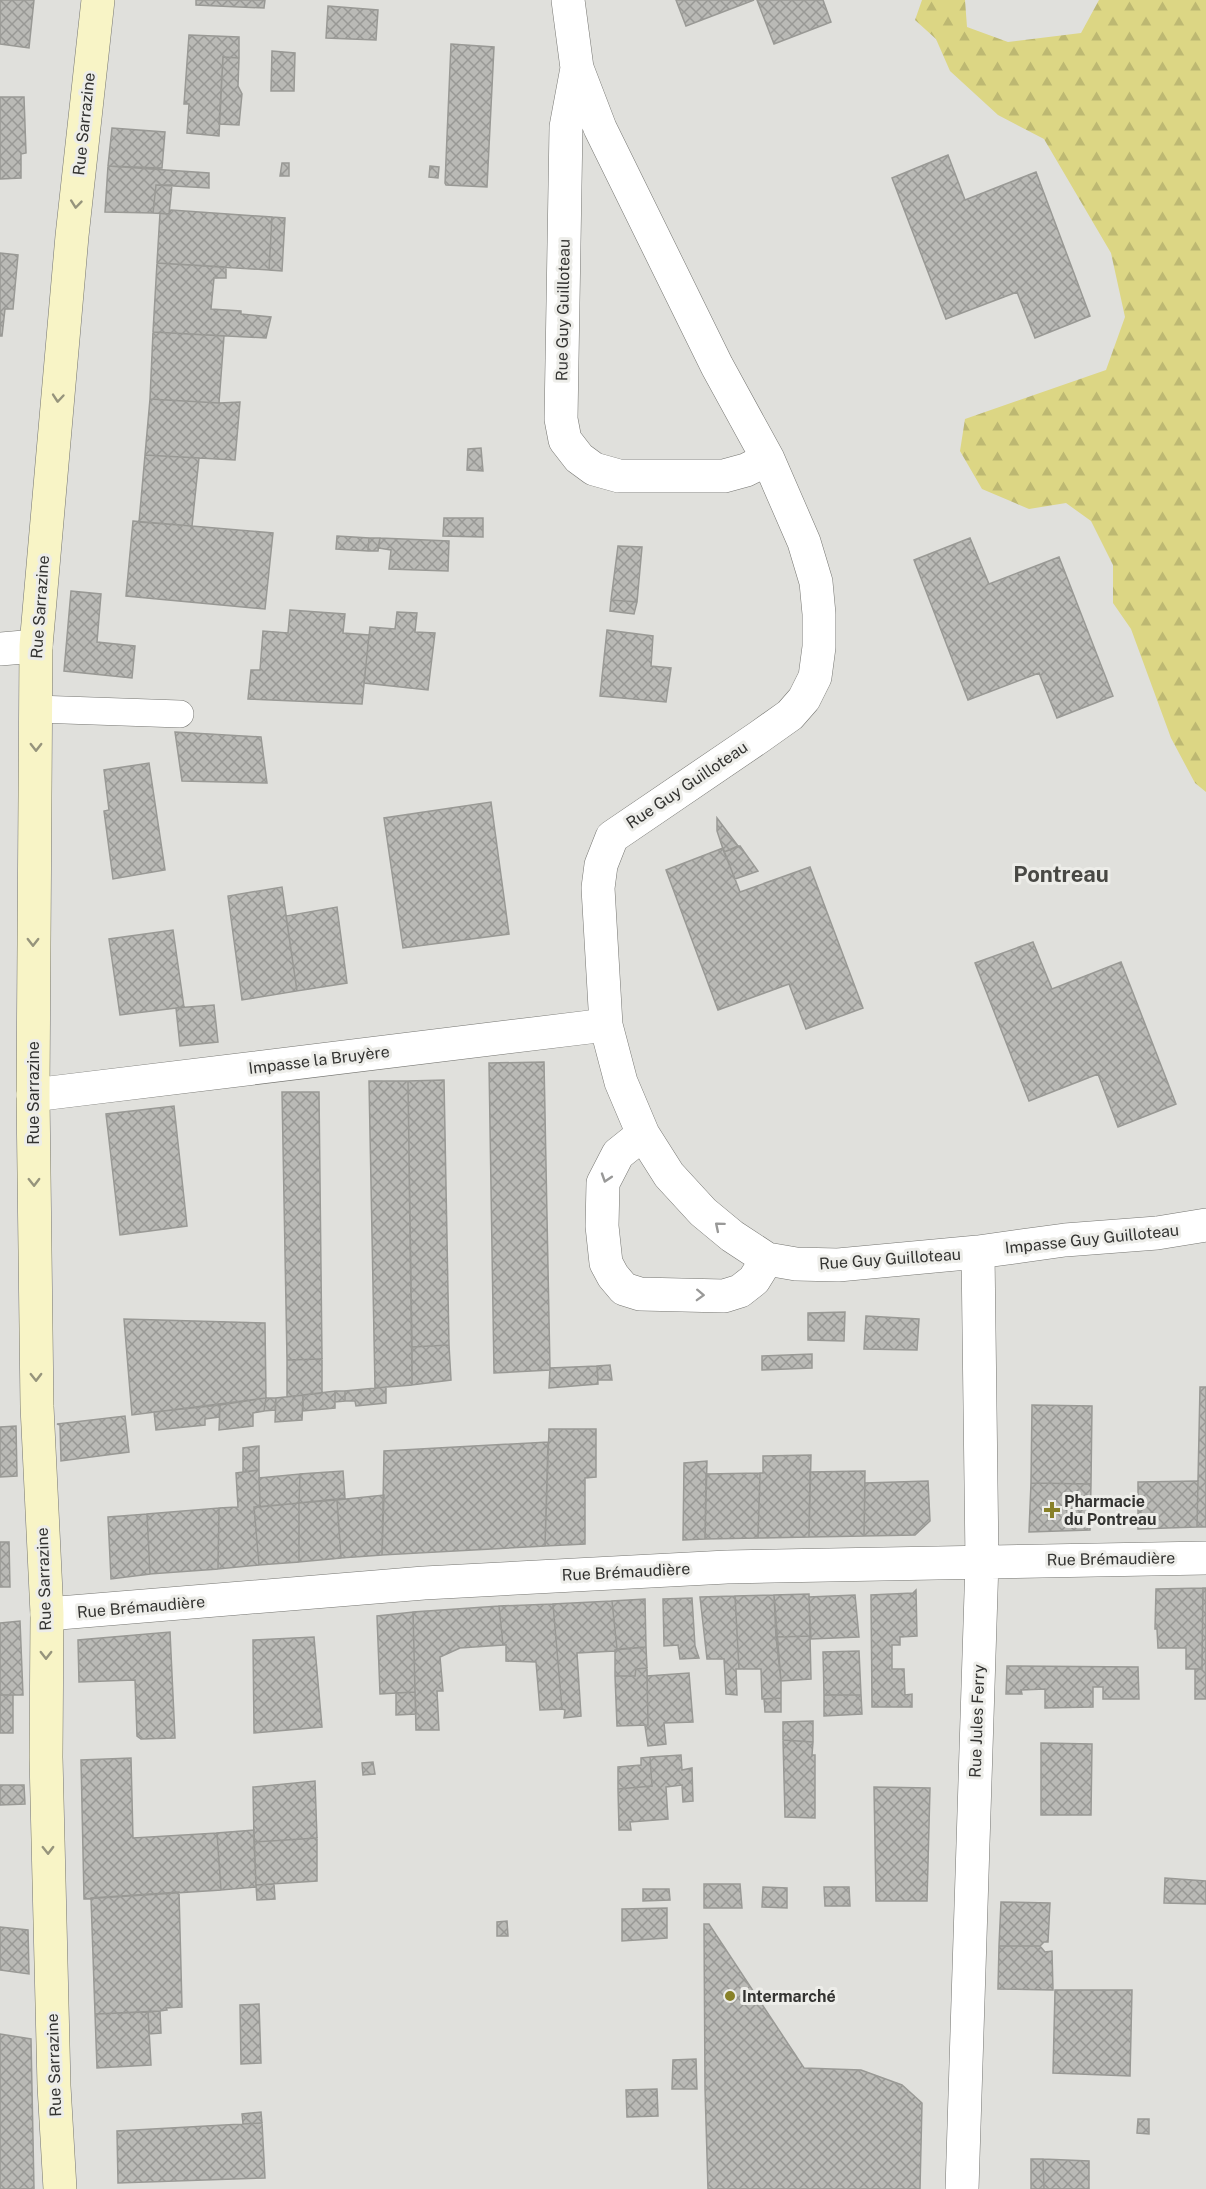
<svg xmlns="http://www.w3.org/2000/svg" width="1206" height="2189" viewBox="0 0 1206 2189" font-family="'Public Sans',sans-serif">
	<style>
		.forest { fill: url(#forest-firs) }
		.building { fill: url(#building-cross-hatch); stroke: #999995; stroke-width: 1.5 }
		.lines { fill: none; stroke-linecap: round; stroke-linejoin: round }
		.service-casing { stroke: #757571; stroke-width: 28 }
		.minor-casing { stroke: #757571; stroke-width: 34 }
		.secondary-casing { stroke: #757571; stroke-width: 34 }
		.service { stroke: #fff; stroke-width: 27 }
		.minor { stroke: #fff; stroke-width: 33 }
		.secondary { stroke: #f8f4c6; stroke-width: 33 }
		.oneway { stroke: #96947c }
		.oneway2 { stroke: #999998 }
		.poi-dot { fill: #888128; stroke: #edede9; stroke-width: 2 }
		.labels { text-anchor: middle; dominant-baseline: central; stroke-width: 6; stroke-linejoin: round; paint-order: stroke }
		.street-label { font-size: 16px; fill: #333331; stroke: #edede9 }
		.poi-label { font-size: 16px; font-weight: bold; fill: #333331; stroke: #edede9; text-anchor: start }
		.district-label { font-size: 22px; font-weight: bold; fill: #484844; stroke: #edede9 }
	</style>
	<defs>
		<pattern id="forest-firs" width="22" height="20" patternUnits="userSpaceOnUse" patternTransform="scale(1.5)"><rect width="22" height="20" fill="#dcd684"/><path d="M5 1l3.5 6h-7zM16 11l3.5 6h-7z" fill="#bdb872"/></pattern>
		<pattern id="building-cross-hatch" width="8" height="8" patternUnits="userSpaceOnUse" patternTransform="scale(1.5)"><rect width="8" height="8" fill="#babab6"/><path d="M0 0l8 8M0 8l8-8" fill="none" stroke="#989895"/></pattern>
	</defs>
	<rect width="100%" height="100%" fill="#e0e0dc"/>
	<path class="forest" d="M922,0H965L967,27L1008,42L1081,33L1099,0H1206V792L1195,783L1171,738L1131,629L1113,603V565L1091,521L1066,503L1029,509L982,489L960,451L965,419L1106,370L1125,317L1111,253L1044,139L998,115L950,71L936,39L915,20Z"/>
	<path class="building" d="M0,0H34L29,48L0,44Z
		M196,0H265L264,8L196,5Z
		M676,0H754L686,26Z
		M757,0H823L831,22L774,44Z
		M328,6L378,10L376,40L326,38Z
		M189,35L239,37V58L223,57L219,136L187,133L189,104H184Z
		M451,44L494,47L487,187L446,185L445,183Z
		M272,51L295,53L294,91H271Z
		M223,57L239,58L238,86L242,94L239,125L219,124Z
		M0,97H24L26,153L21,154V178L0,179Z
		M112,128L165,132L162,168L108,166Z
		M948,155L965,200L1036,172L1090,316L1035,338L1017,292L946,319L892,178Z
		M282,163H289V176H280Z
		M108,166L209,173V188L156,185L153,213L105,212Z
		M430,166L439,167L438,178L429,177Z
		M156,185H172L169,214L153,213Z
		M171,210L272,217L269,270L157,263L160,213L169,214Z
		M272,217L285,218L282,271L269,270Z
		M0,253L18,255L13,309H5L2,336H0Z
		M157,263L226,267V278H214L211,309L241,311V314L271,317L266,338L153,332Z
		M153,332L224,336L219,403L150,399Z
		M150,399L219,403L240,402L235,460L145,455Z
		M481,448L483,471L467,470L468,449Z
		M145,455L199,458L192,526L139,522Z
		M444,518H483V537L443,536Z
		M133,521L273,533L265,609L126,596Z
		M337,536L369,538L368,551L336,549Z
		M369,538H380L378,551H368Z
		M380,538L449,541L448,571L389,569L391,550L378,548Z
		M970,538L989,584L1059,557L1113,696L1057,718L1039,673L968,700L914,560Z
		M618,546L642,547L637,602L611,600Z
		M71,591L101,594L97,642L135,646L132,678L64,671Z
		M611,600L637,602L634,614L610,611Z
		M290,610L345,614L343,633L369,635L362,704L248,699L251,670H260L263,631L288,633Z
		M397,612L417,613L415,632L435,633L428,690L364,683L370,627L395,629Z
		M607,630L653,636L651,666L671,668L666,702L600,696Z
		M175,732L261,737L267,783L182,781Z
		M149,763L165,870L113,879L104,811L109,810L104,770Z
		M491,802L509,934L403,948L384,818Z
		M717,818L738,846L724,852L717,831Z
		M740,846L758,871L735,879L724,852Z
		M723,848L740,892L810,867L863,1008L806,1029L789,984L718,1010L666,870Z
		M282,887L297,991L242,1000L228,896Z
		M337,907L347,983L297,991L286,916Z
		M173,930L184,1007L120,1015L109,939Z
		M1033,942L1052,989L1121,962L1176,1104L1118,1127L1098,1074L1029,1101L975,963Z
		M214,1005L218,1042L180,1046L176,1008Z
		M544,1062L550,1370L494,1373L489,1063Z
		M444,1080L449,1345L412,1347L408,1081Z
		M369,1081H408L412,1385L375,1388Z
		M282,1092H319L322,1359L287,1360Z
		M174,1106L187,1226L120,1235L106,1114Z
		M845,1312L844,1341L808,1340V1313Z
		M866,1316L919,1319L917,1350L864,1349Z
		M124,1319L265,1323L266,1398L132,1415Z
		M449,1345L451,1380L412,1385V1347Z
		M812,1354V1368L762,1370V1356Z
		M322,1359V1393L287,1397V1360Z
		M610,1365L612,1380H598L597,1366Z
		M597,1366L598,1384L549,1388L550,1368Z
		M386,1387V1403L356,1406L355,1401H345V1391Z
		M1200,1387H1206V1527H1197Z
		M335,1391V1408L303,1411V1395Z
		M335,1391H345V1401L335,1402Z
		M303,1395L302,1420L275,1422L276,1398Z
		M266,1398H276L275,1410L264,1411Z
		M266,1398L264,1411L253,1413V1426L219,1430L220,1405Z
		M220,1405L219,1417L205,1419V1425L156,1430L154,1412Z
		M1032,1405L1092,1406L1091,1484L1031,1483Z
		M125,1416L129,1452L61,1461L60,1425L57,1424Z
		M16,1426L17,1476L0,1477V1427Z
		M549,1429H596V1477L585,1478V1544L545,1546Z
		M548,1442L545,1546L382,1555L384,1451Z
		M259,1446V1470L243,1472V1448Z
		M811,1455L809,1537L758,1538L760,1473H763V1456Z
		M707,1461L705,1539L683,1540L684,1463Z
		M259,1470L260,1507H254L259,1565L218,1569L219,1508L238,1507L236,1473Z
		M343,1471L345,1498L299,1503L300,1474Z
		M865,1471L864,1536L809,1537L810,1472Z
		M760,1473L758,1538L705,1539L706,1474Z
		M300,1474L299,1503L260,1507L259,1478Z
		M928,1481L930,1521L915,1535L864,1536L865,1483Z
		M1198,1481L1197,1527L1138,1529V1482Z
		M1031,1483L1091,1484L1090,1530L1029,1532Z
		M384,1495L382,1555L341,1558L337,1500Z
		M337,1500L341,1558L299,1562V1503Z
		M299,1503V1562L259,1565L254,1507Z
		M219,1508L218,1569L150,1574L147,1514Z
		M147,1514L150,1574L111,1579L108,1517Z
		M0,1542H9L10,1587H0Z
		M1203,1588H1206V1699H1195V1669H1202Z
		M1203,1588L1202,1669H1186V1648H1158L1157,1629H1155L1156,1589Z
		M916,1590L917,1636L900,1637V1645H892V1669H904L905,1695L912,1694V1707H872L871,1595L913,1593Z
		M809,1594L810,1636L776,1637L774,1595Z
		M774,1595L781,1681V1698L762,1699L761,1669H739L735,1596Z
		M855,1595L859,1637L811,1639L809,1597Z
		M735,1596L739,1669H736L737,1695L726,1694L724,1659H707L700,1597Z
		M692,1598L695,1646L699,1658L680,1659L678,1645L664,1646L663,1599Z
		M645,1599L646,1647L617,1649L612,1601Z
		M612,1601L617,1649L615,1651L577,1653L581,1716L564,1718L565,1710L562,1709L553,1604Z
		M553,1604L562,1709L540,1710L536,1662L506,1661V1645H503L499,1606Z
		M499,1606L503,1645L460,1648L440,1657L443,1691H437L439,1730H416L413,1612Z
		M413,1612L415,1692L380,1694L377,1616Z
		M20,1621L23,1695H0V1623Z
		M170,1632L175,1738L141,1739L137,1736L135,1680L79,1682L78,1640Z
		M810,1636L811,1679L781,1681L776,1637Z
		M314,1637L322,1727L254,1733L253,1640Z
		M646,1647L647,1668L636,1669L635,1676H615V1650Z
		M859,1651L861,1695H824L823,1652Z
		M1007,1666L1138,1667L1139,1699H1103V1687H1093V1707L1045,1708V1689L1021,1690L1022,1694H1006Z
		M647,1668L648,1725L617,1726L615,1676H635L636,1669Z
		M689,1673L693,1722L664,1723L666,1744L648,1746L645,1726L648,1725L647,1676Z
		M415,1692L416,1714L396,1715V1693Z
		M0,1695H13V1733H0Z
		M824,1695H861L862,1714L824,1716Z
		M781,1698V1712H765L764,1699Z
		M813,1721V1742L783,1740V1722Z
		M783,1740L813,1742L812,1755H815V1818L785,1817Z
		M1041,1743L1092,1744L1091,1815H1041Z
		M681,1755L682,1770L692,1768L693,1801L683,1802L682,1785L666,1787L668,1819L630,1822L631,1830H619L618,1789L652,1786L650,1757Z
		M650,1757L652,1786L618,1789V1767L641,1765V1758Z
		M131,1758L133,1838L217,1833L221,1890L84,1899L81,1760Z
		M373,1762L375,1774L363,1775L362,1763Z
		M315,1781L317,1838L254,1842L253,1787Z
		M0,1785H24L25,1804L0,1805Z
		M874,1787L930,1788L927,1901H876Z
		M254,1830L256,1887L221,1890L217,1833Z
		M317,1838V1881L256,1885L254,1842Z
		M1165,1878L1206,1881V1904L1164,1903Z
		M274,1884L275,1899L257,1900L256,1885Z
		M704,1884H740L742,1908H704Z
		M763,1887L787,1888V1908L762,1907Z
		M824,1887H849L850,1906H825Z
		M643,1889H669L670,1900L643,1901Z
		M179,1892L182,2007L166,2008L167,2010L160,2011L95,2014L91,1898Z
		M1001,1902L1050,1903L1048,1942H1044L1040,1946H999Z
		M667,1908V1938L622,1941V1909Z
		M507,1921L508,1936H497V1922Z
		M704,1924H709L804,2068L861,2070L902,2085L922,2103L920,2189H708L705,2089Z
		M0,1927L28,1930L29,1974L0,1970Z
		M999,1946H1040L1045,1952L1052,1951L1053,1990L998,1989Z
		M1055,1990H1132L1130,2076L1053,2073Z
		M259,2004L261,2063L241,2064L240,2005Z
		M160,2011L161,2033L149,2034L148,2012Z
		M148,2012L151,2065L97,2068L95,2014Z
		M0,2034L31,2039L34,2189H0Z
		M696,2059L697,2089H672L673,2060Z
		M657,2089L658,2116L627,2117L626,2090Z
		M261,2112L262,2123L243,2124L242,2114Z
		M1138,2119H1149V2134L1137,2133Z
		M262,2123L265,2178L118,2183L117,2131Z
		M1031,2159H1043L1044,2189H1031Z
		M1043,2159L1089,2161V2189H1044Z"/>
	<g class="lines">
		<g class="service-casing">
			<path id="service" d="M36,709L180,714"/>
		</g>
		<g class="minor-casing">
			<path id="minor" d="M568,0L577,68L600,128L717,366L768,459L804,542L816,582L819,614V647L815,677L804,699L790,715L759,737L612,837L601,865L598,888L606,1025L621,1082L643,1134L669,1175L703,1212L732,1236L767,1259L796,1264L838,1265L978,1252L1065,1240L1157,1233L1206,1225
				M577,68L566,127L561,419L565,440L579,458L594,469L619,476H724L746,470L768,459
				M0,649L36,646
				M33,1095L606,1025
				M643,1134L618,1154L603,1183L602,1226L606,1263L613,1276L624,1289L640,1294L724,1296L740,1291L754,1280L767,1259
				M47,1614L424,1583L727,1567L1206,1558
				M962,2189L982,1561L978,1252"/>
		</g>
		<g class="secondary-casing">
			<path id="secondary" d="M60,2189L54,2086L46,1757L47,1614L37,1406L33,1095L36,646L72,236L98,0"/>
		</g>
		<use href="#service" class="service"/>
		<use href="#minor" class="minor"/>
		<use href="#secondary" class="secondary"/>
	</g>
	<defs><path id="oneway-chevron" d="M-2-3.5L2.5 0L-2 3.5" fill="none" stroke-width="1.6" stroke-linecap="round" stroke-linejoin="round" transform="scale(1.5)"/></defs>
	<g class="oneway">
		<use href="#oneway-chevron" transform="translate(76 204) rotate(96)"/>
		<use href="#oneway-chevron" transform="translate(58 398) rotate(95)"/>
		<use href="#oneway-chevron" transform="translate(36 747) rotate(90)"/>
		<use href="#oneway-chevron" transform="translate(33 942) rotate(90)"/>
		<use href="#oneway-chevron" transform="translate(34 1182) rotate(89)"/>
		<use href="#oneway-chevron" transform="translate(36 1377) rotate(89)"/>
		<use href="#oneway-chevron" transform="translate(46 1655) rotate(90)"/>
		<use href="#oneway-chevron" transform="translate(48 1850) rotate(89)"/>
	</g>
	<g class="oneway2">
		<use href="#oneway-chevron" transform="translate(606 1178) rotate(108)"/>
		<use href="#oneway-chevron" transform="translate(719 1226) rotate(-140)"/>
		<use href="#oneway-chevron" transform="translate(700 1295) rotate(2)"/>
	</g>
	<g class="poi-dot">
		<path d="M1049 1501h6v6h6v6h-6v6h-6v-6h-6v-6h6z"/>
		<circle cx="730" cy="1996" r="6"/>
	</g>
	<g class="labels">
		<g class="street-label">
			<text transform="translate(84 124) rotate(-84)">Rue Sarrazine</text>
			<text transform="translate(563 310) rotate(-89)">Rue Guy Guilloteau</text>
			<text transform="translate(40 607) rotate(-86)">Rue Sarrazine</text>
			<text transform="translate(687 785) rotate(-34)">Rue Guy Guilloteau</text>
			<text transform="translate(319 1060) rotate(-7)">Impasse la Bruyère</text>
			<text transform="translate(33 1093) rotate(-90)">Rue Sarrazine</text>
			<text transform="translate(1092 1239) rotate(-6)">Impasse Guy Guilloteau</text>
			<text transform="translate(890 1259) rotate(-4)">Rue Guy Guilloteau</text>
			<text transform="translate(1111 1559) rotate(-1)">Rue Brémaudière</text>
			<text transform="translate(626 1572) rotate(-3)">Rue Brémaudière</text>
			<text transform="translate(44 1579) rotate(-92)">Rue Sarrazine</text>
			<text transform="translate(141 1607) rotate(-5)">Rue Brémaudière</text>
			<text transform="translate(977 1721) rotate(-88)">Rue Jules Ferry</text>
			<text transform="translate(54 2065) rotate(-92)">Rue Sarrazine</text>
		</g>
		<g class="poi-label">
			<text x="1064" y="1501">Pharmacie<tspan x="1064" dy="18">du Pontreau</tspan></text>
			<text x="742" y="1996">Intermarché</text>
		</g>
		<g class="district-label">
			<text x="1061" y="874">Pontreau</text>
		</g>
	</g>
</svg>
